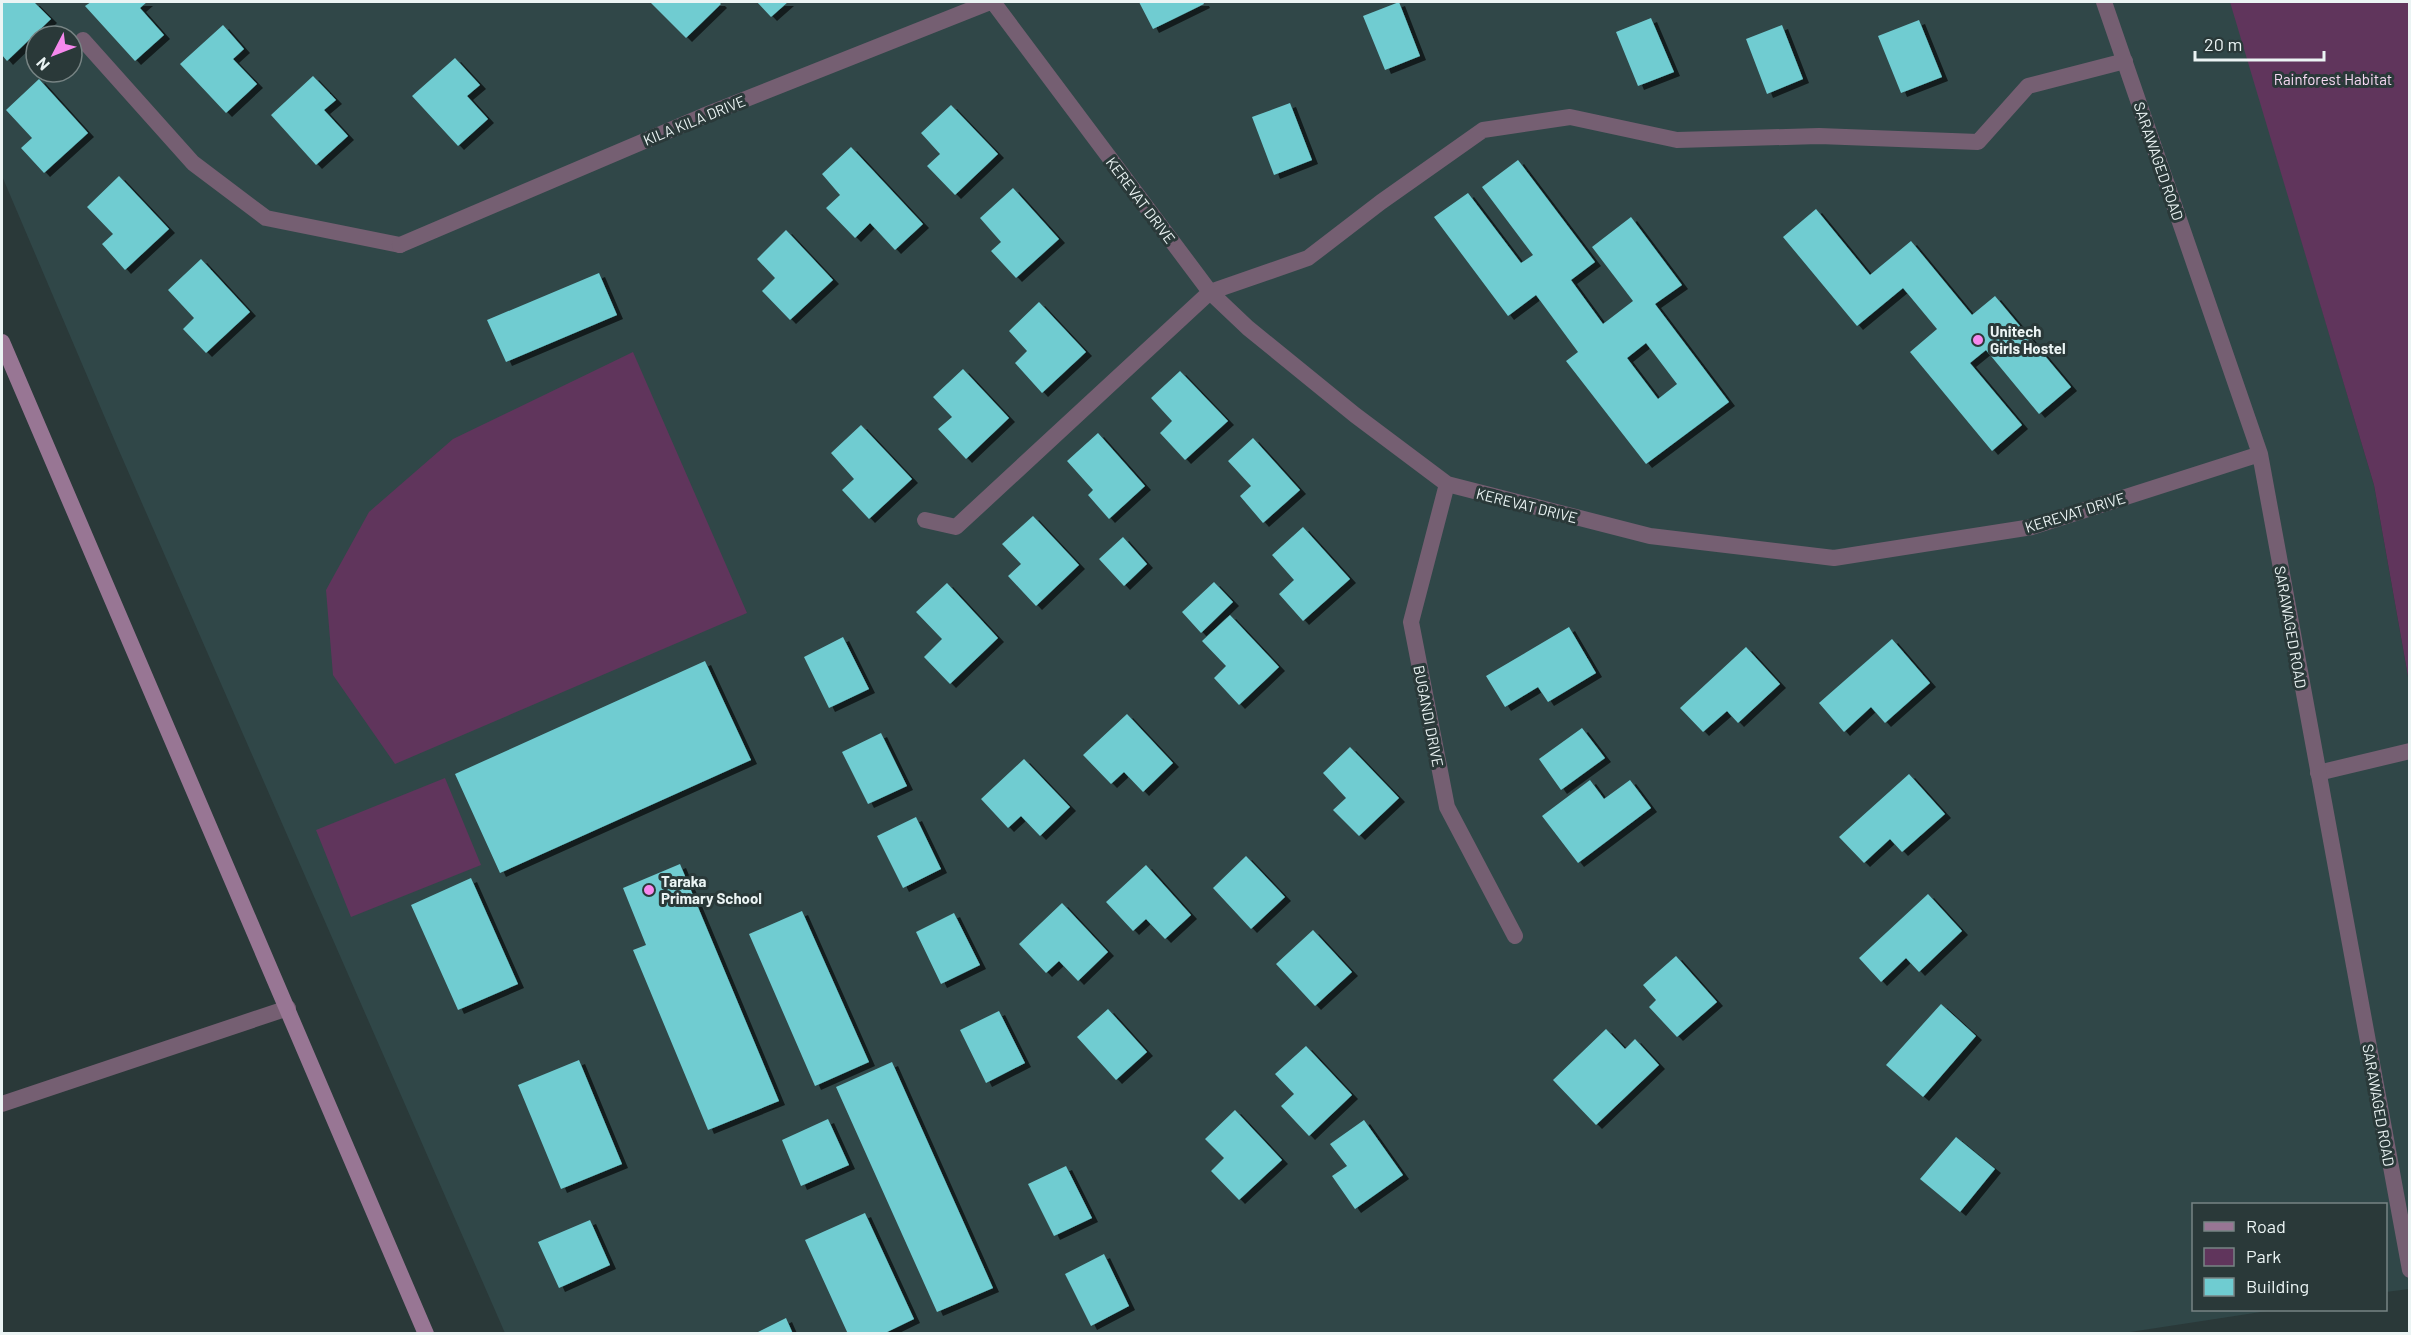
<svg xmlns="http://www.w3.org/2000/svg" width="2411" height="1335" viewBox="0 0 2411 1335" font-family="Barlow,sans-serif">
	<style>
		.built { fill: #304748; fill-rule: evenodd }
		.green { fill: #60355c }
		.building { fill: #6fccd1; fill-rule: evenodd; filter: url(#shadow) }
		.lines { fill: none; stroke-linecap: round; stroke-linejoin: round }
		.service { stroke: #755f72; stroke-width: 16 }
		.minor { stroke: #755f72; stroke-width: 16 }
		.secondary { stroke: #987694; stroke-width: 16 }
		.poi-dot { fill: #f688ed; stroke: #2a3939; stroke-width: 2 }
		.labels { text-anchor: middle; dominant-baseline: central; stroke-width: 6; stroke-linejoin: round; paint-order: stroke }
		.park-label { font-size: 15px; fill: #f7d9f3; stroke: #2a3939 }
		.street-label { font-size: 15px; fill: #ebf4f4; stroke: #2a3939 }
		.poi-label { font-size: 15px; font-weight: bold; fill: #ebf4f4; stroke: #2a3939; text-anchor: start }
	</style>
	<defs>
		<filter id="shadow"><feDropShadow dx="6" dy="4" stdDeviation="0" flood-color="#0009"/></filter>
	</defs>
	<rect width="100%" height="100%" fill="#2a3939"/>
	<path class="built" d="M2,2H2276H2231L2374,485L2409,682V1289L2386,1292V1204H2194V1310H2274L2117,1334L505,1333L117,446L2,176ZM36,36H72V72H36Z"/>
	<path class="green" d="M2230,2H2409V682L2374,485Z
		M633,352L747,613L395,764L333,675L326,590L369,512L453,439Z
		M445,778L481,865L351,917L316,830Z"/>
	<path class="building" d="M2,2H34L51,19L7,61L2,55Z
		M91,2H147L140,8L164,35L135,61L85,6Z
		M650,2H719L721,4L686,38Z
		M757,2H788L771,17Z
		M1139,2H1203L1204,4L1153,29Z
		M1399,2L1420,56L1385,70L1363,16Z
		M1651,18L1674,72L1638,86L1616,32Z
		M1919,20L1942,77L1901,93L1878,36Z
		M223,25L244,49L233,59L257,84L226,113L180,64Z
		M1782,25L1803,79L1767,94L1746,39Z
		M455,58L480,85L467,96L488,119L458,146L412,96Z
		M313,76L336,100L324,110L348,136L316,165L271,115Z
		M39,79L88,133L44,173L21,148L32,138L6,110Z
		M1290,103L1312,160L1274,175L1252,117Z
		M951,105L998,154L955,195L927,166L940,154L921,133Z
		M851,147L923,224L895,250L870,223L855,238L826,208L840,195L822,174Z
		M1518,160L1595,262L1571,280L1603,324L1633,301L1592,247L1631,217L1682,285L1655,304L1729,402L1646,464L1566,361L1578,352L1536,295L1508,316L1434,217L1468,193L1521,263L1533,255L1482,187ZM1646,343L1677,384L1658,399L1627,358Z
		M119,176L169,229L125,270L102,244L113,234L87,207Z
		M1013,188L1059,239L1016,278L991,251L1001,242L980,218Z
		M1816,209L1870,275L1911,241L1972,315L1995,296L2071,387L2039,414L1986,350L1970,363L2022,425L1992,451L1910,352L1937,329L1903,288L1857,326L1783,237Z
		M786,230L833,280L790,320L762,291L775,278L757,259Z
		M201,259L250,312L206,353L183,329L194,318L168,290Z
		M599,273L617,315L506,362L487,320Z
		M1039,302L1086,352L1042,393L1015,363L1027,351L1009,331Z
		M963,369L1009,418L966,459L938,429L952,417L933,397Z
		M1180,371L1228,421L1185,460L1160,433L1172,421L1151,398Z
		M861,425L912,479L869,519L842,490L854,479L831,453Z
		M1098,433L1145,486L1109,519L1088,495L1093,490L1067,461Z
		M1253,438L1300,490L1263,523L1240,496L1251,486L1228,461Z
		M1033,516L1079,565L1036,606L1008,576L1021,564L1002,544Z
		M1303,527L1350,579L1303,621L1279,594L1294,580L1272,555Z
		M1123,537L1147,564L1124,586L1099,559Z
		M1214,582L1233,602L1201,633L1182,612Z
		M947,583L998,638L950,684L924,657L942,639L916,612Z
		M1230,615L1279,667L1239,705L1214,678L1226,666L1202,641Z
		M1569,627L1596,673L1548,702L1538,687L1505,707L1486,676Z
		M843,637L869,689L829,708L804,657Z
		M1892,639L1930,683L1885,723L1871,707L1844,732L1819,703Z
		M1746,647L1780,684L1738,723L1727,711L1703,732L1680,708Z
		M705,661L751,760L500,873L455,774Z
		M1127,714L1173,763L1143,792L1124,772L1111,784L1083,755Z
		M1582,728L1605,758L1561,790L1539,759Z
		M881,733L907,786L868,804L842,752Z
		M1350,747L1399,798L1359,836L1333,810L1346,798L1323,773Z
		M1024,759L1070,807L1040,836L1021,816L1008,828L981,799Z
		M1909,774L1945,814L1902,852L1890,839L1864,863L1839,837Z
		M1590,780L1604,799L1630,780L1651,808L1578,863L1542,816Z
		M916,817L941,869L903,888L877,836Z
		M1246,856L1285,897L1251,929L1213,888Z
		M680,864L779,1101L708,1130L633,950L646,945L623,888Z
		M1146,865L1191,915L1165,939L1146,919L1133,931L1106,902Z
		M471,878L518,984L458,1010L411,905Z
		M1928,894L1962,931L1919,972L1906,958L1881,982L1859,958Z
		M1062,903L1108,952L1078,981L1059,961L1046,973L1019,944Z
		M802,911L869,1062L815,1086L749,934Z
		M954,913L980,965L941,984L916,932Z
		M1313,930L1352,972L1315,1006L1276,964Z
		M1676,956L1717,1002L1677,1037L1649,1007L1656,1000L1643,985Z
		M1941,1004L1976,1036L1923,1097L1886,1065Z
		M1108,1009L1147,1052L1116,1080L1077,1037Z
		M999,1011L1025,1063L986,1083L960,1030Z
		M1606,1029L1625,1049L1635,1039L1659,1065L1596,1125L1553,1080Z
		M1306,1046L1352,1095L1309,1136L1281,1106L1294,1094L1275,1074Z
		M579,1060L622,1164L561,1189L518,1085Z
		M892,1062L993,1288L937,1312L836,1087Z
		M1235,1110L1282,1160L1239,1200L1211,1171L1224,1158L1205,1139Z
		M828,1119L849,1165L801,1186L782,1140Z
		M1364,1120L1403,1175L1355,1209L1332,1176L1347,1166L1330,1144Z
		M1956,1137L1995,1169L1960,1212L1920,1179Z
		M1066,1166L1092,1218L1054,1236L1028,1184Z
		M865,1213L914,1319L883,1334H848L805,1240Z
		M590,1220L610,1265L559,1288L538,1242Z
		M1104,1254L1129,1306L1091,1326L1065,1274Z
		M786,1318L793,1334H754Z"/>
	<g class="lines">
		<path class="service" d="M83,40L193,163L266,218L400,245
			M2318,773L2410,751"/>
		<path class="minor" d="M993,2L1210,292L1248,328L1355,415L1447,484L1650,536L1834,558L2032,527L2260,454
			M2104,2L2260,454L2410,1270
			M400,245L703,116L990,2
			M1447,484L1411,622L1447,807L1515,936
			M925,520L956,527L1210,292L1308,258L1381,202L1483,130L1570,117L1677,140L1819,136L1978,142L2028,86L2125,61
			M2,1104L288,1008"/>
		<path class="secondary" d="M2,342L426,1334"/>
	</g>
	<g class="poi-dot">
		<circle cx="1978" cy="340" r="6"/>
		<circle cx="649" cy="890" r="6"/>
	</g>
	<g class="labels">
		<g class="park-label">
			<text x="2333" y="79">Rainforest Habitat</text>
		</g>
		<g class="street-label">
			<text transform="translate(694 120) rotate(-22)">KILA KILA DRIVE</text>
			<text transform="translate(2159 161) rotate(71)">SARAWAGED ROAD</text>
			<text transform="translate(1141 200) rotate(53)">KEREVAT DRIVE</text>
			<text transform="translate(1527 505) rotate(14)">KEREVAT DRIVE</text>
			<text transform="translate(2075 512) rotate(-17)">KEREVAT DRIVE</text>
			<text transform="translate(2291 627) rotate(80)">SARAWAGED ROAD</text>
			<text transform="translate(1429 716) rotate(79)">BUGANDI DRIVE</text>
			<text transform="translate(2379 1105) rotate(80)">SARAWAGED ROAD</text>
		</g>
		<g class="poi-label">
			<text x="1990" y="331">Unitech<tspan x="1990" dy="17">Girls Hostel</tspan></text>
			<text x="661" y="881">Taraka<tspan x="661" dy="17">Primary School</tspan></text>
		</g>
	</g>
	<rect width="2411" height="1335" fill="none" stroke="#ebf4f4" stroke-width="6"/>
	<rect x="2192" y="1203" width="195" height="108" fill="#2a3939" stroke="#778484" stroke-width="1.5"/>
	<rect x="2204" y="1222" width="30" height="9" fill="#987694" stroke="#778484" stroke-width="1.5"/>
	<text x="2246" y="1233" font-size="18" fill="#ebf4f4">Road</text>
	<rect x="2204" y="1248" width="30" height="18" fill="#60355c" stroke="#778484" stroke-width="1.5"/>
	<text x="2246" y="1263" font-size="18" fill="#ebf4f4">Park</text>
	<rect x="2204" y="1278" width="30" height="18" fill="#6fccd1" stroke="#778484" stroke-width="1.5"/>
	<text x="2246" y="1293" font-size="18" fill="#ebf4f4">Building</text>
	<g transform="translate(54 54) rotate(228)"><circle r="28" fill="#2a3939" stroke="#778484" stroke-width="1.5"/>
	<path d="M0-4.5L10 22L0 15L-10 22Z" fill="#f688ed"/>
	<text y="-9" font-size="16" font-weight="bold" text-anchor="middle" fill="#ebf4f4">N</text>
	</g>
	<path d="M2195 51v9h129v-9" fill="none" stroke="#ebf4f4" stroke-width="3"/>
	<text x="2204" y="51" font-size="18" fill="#ebf4f4" stroke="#2a3939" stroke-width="4.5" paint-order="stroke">20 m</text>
</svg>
